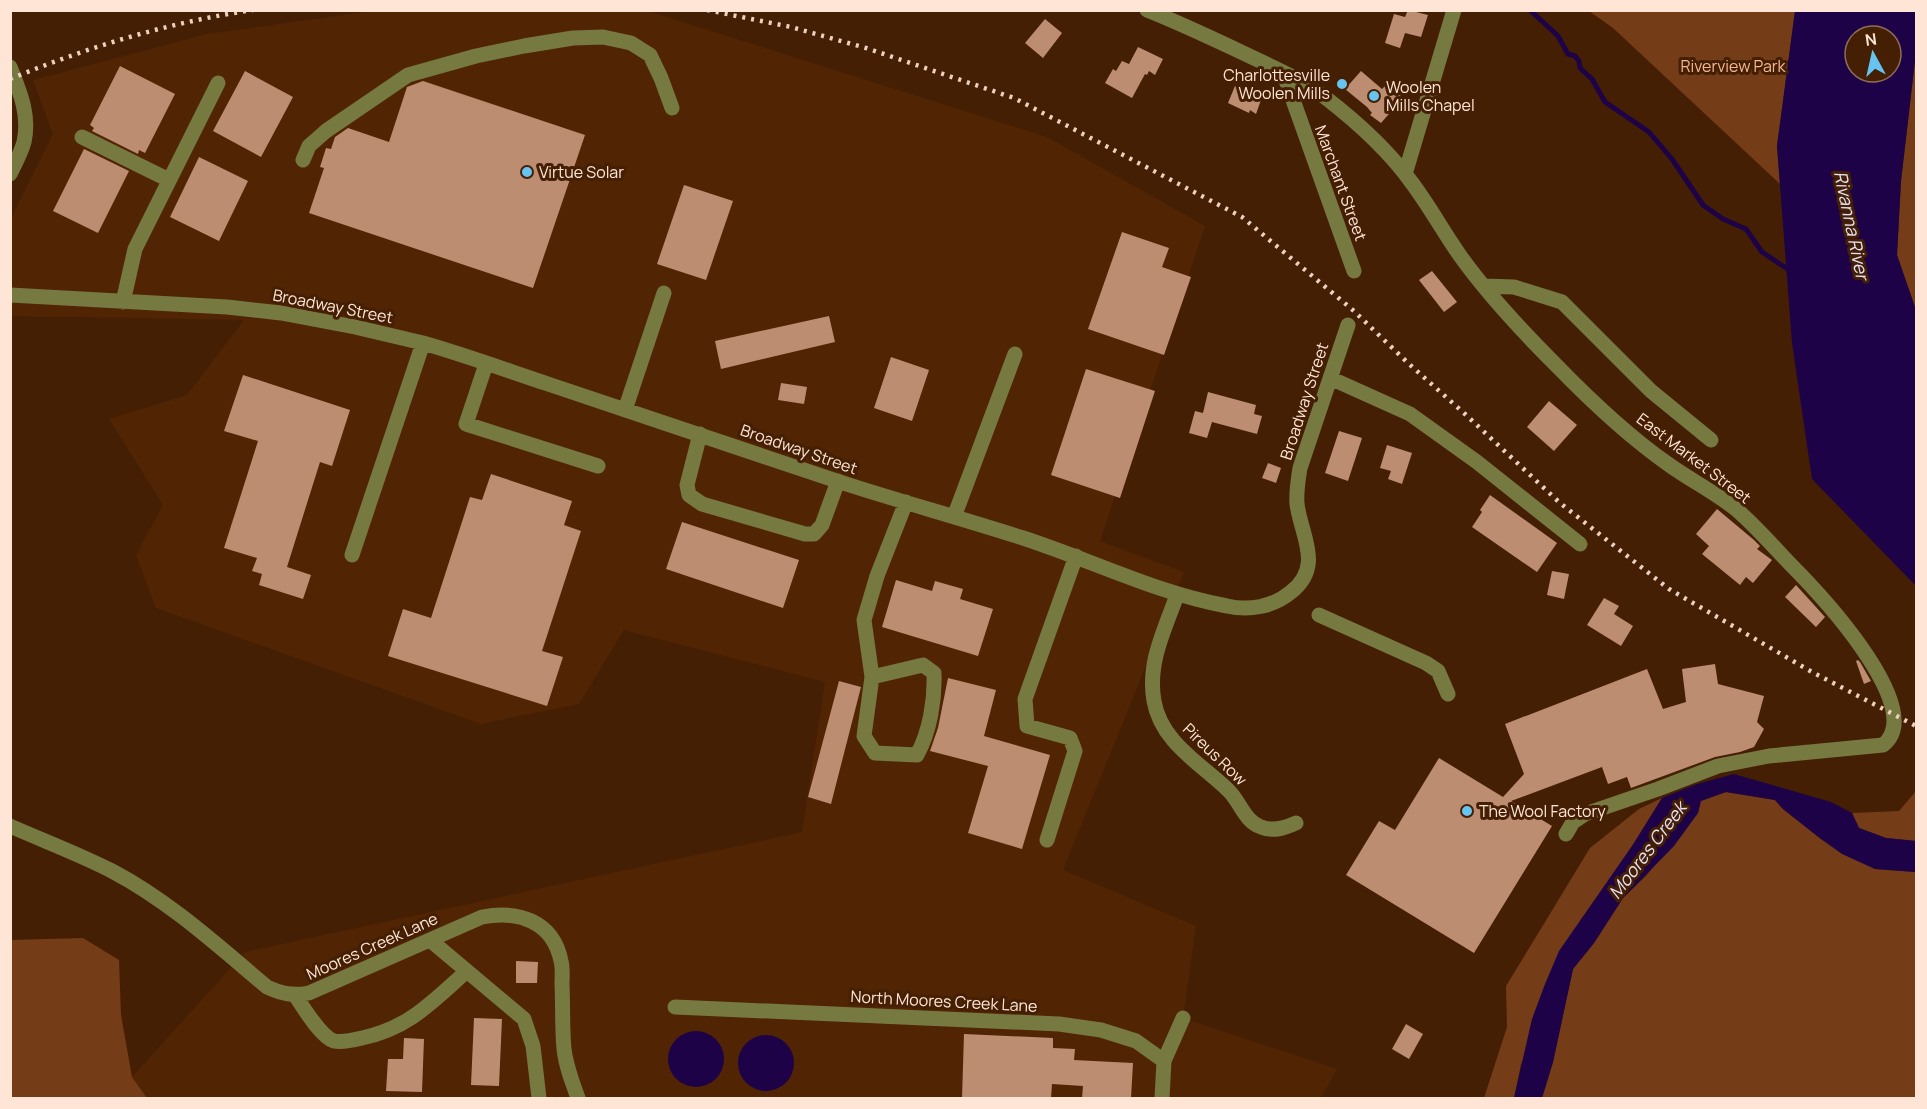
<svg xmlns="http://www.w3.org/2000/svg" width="1927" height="1109" viewBox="0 0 1927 1109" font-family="Manrope,sans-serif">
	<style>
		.built { fill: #512403 }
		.green { fill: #743c17 }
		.water { fill: #1d0248; fill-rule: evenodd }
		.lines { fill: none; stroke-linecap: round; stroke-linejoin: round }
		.stream { stroke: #1d0248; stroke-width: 5 }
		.building { fill: #bd8d72 }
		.minor { stroke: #767940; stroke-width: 15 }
		.rail { stroke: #ecd1c1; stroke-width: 4.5; stroke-dasharray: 3 6; stroke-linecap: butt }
		.poi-dot { fill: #67c4f0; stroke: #451f04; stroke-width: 2 }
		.labels { text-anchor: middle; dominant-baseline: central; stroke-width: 6; stroke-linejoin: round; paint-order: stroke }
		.park-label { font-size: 16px; fill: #f5b693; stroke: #451f04 }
		.poi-label { font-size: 16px; fill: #ffe5d6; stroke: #451f04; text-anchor: start }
		.street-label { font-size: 16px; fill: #ffe5d6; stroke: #451f04 }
		.water-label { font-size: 18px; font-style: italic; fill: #e3e1f7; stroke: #451f04 }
	</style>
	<rect width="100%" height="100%" fill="#451f04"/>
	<path class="built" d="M645,10L1047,137L1205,226L1100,541L1184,572L1063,870L1196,926L1183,1018L1337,1069L1321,1098H147L132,1077L245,952L802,832L825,682L624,630L579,704L481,724L156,608L136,555L163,505L109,419L187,395L244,320L11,316L10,220L53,134L33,80L207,34L371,11Z"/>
	<path class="green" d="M1589,11H1795L1777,146L1780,184L1613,28Z
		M1916,52V310L1897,255L1901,181Z
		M1916,791V841L1886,838L1859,828L1852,813L1899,811Z
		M1726,792L1775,800L1783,809L1821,839L1875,869L1916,872V1098H1542L1553,1062L1573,969L1594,943L1623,898L1646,876L1698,813L1700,801Z
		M1662,798L1634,843L1521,1064L1514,1098H1484L1507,1027L1506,986L1590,848L1639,809Z
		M83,938L119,960L121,1015L132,1077L147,1098H11V940Z"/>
	<path class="water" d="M1795,11H1916V52L1901,181L1897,255L1916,310V586L1812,479L1792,343L1777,146ZM1855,36H1891V72H1855Z
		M1734,774L1831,802L1852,813L1859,828L1886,838L1916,841V872L1875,869L1842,854L1821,839L1783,809L1775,800L1726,792L1701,801L1698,813L1674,846L1623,898L1594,943L1573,969L1553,1062L1542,1098H1514L1532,1019L1545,984L1559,951L1634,843L1662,798L1697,784Z
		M668 1059a28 28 0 1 1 56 0a28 28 0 1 1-56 0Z
		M738 1063a28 28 0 1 1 56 0a28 28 0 1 1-56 0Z"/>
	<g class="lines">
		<path class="stream" d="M1530,10L1558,36L1568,54L1575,56L1579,61L1580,68L1592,79L1605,102L1649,132L1672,159L1703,205L1723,219L1746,229L1762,252L1792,272"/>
	</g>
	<path class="building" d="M1408,10L1428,15L1421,37L1405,33L1400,48L1385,43L1394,14L1405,17Z
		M1045,19L1062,33L1043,58L1025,43Z
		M1138,47L1163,59L1155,75L1149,71L1147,75L1145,74L1132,98L1105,83L1113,69L1116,71L1122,61L1129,64Z
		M120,66L175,94L145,153L139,150L138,154L92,131L94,128L90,125Z
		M245,71L293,97L261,157L213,131Z
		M1361,71L1382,89L1387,84L1403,98L1381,123L1370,115L1372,113L1367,107L1345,89Z
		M423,81L585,135L533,288L309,213L324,168L320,167L326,148L331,149L335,137L348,128L389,142L407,87Z
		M1235,86L1257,96L1256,98L1261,100L1256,114L1250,110L1249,113L1228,103Z
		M84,149L129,171L98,233L53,211Z
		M199,157L248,181L219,241L170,217Z
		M684,185L733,201L706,280L657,264Z
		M1122,232L1169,248L1162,267L1191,277L1164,355L1088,329Z
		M1432,271L1457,302L1444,312L1419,280Z
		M829,316L835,342L721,369L715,341Z
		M891,357L929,370L912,421L874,408Z
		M1086,369L1155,391L1120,498L1051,475Z
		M243,375L350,410L332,466L320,462L287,567L311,575L303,599L259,585L262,574L252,571L257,558L224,548L258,441L224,431Z
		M781,383L807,387L804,404L778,400Z
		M1208,392L1256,405L1254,414L1262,416L1257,434L1212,422L1207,438L1189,433L1195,411L1203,413Z
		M1549,401L1577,425L1554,451L1527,427Z
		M1339,431L1362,438L1348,481L1325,473Z
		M1387,445L1412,453L1402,484L1388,479L1391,471L1380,468Z
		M1268,463L1281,468L1276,483L1262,478Z
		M491,474L572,501L564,525L581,531L542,651L563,657L547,706L388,656L403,609L431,618L470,497L482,500Z
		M1490,495L1557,543L1537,572L1472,527L1482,512L1480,510Z
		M1717,509L1754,540L1760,546L1757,549L1772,560L1753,583L1746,577L1740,585L1702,554L1709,546L1696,534Z
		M682,522L799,560L783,608L666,569Z
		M1552,571L1569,574L1564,599L1547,595Z
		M896,580L932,591L935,581L963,589L960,599L993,609L978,656L882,627Z
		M1796,585L1825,617L1816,627L1785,597Z
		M1604,598L1619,606L1614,614L1633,626L1621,646L1587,625Z
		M1858,660L1860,662L1871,681L1864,684L1856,661Z
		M1715,664L1718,684L1764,696L1757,722L1764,729L1754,747L1740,752L1715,757L1631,788L1627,777L1608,784L1602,767L1511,801L1552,826L1474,953L1346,875L1379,821L1395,830L1439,758L1503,797L1524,774L1505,724L1647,669L1663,709L1686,702L1682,669Z
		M948,678L996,690L984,736L1050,755L1022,849L968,833L988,766L930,751L938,728Z
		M839,681L861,687L831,804L808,797Z
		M516,961L538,962L537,983H516Z
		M474,1018L502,1019L499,1086L471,1085Z
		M1406,1024L1423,1034L1409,1059L1392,1049Z
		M964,1034L1053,1038V1048L1075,1049L1074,1060L1133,1063L1131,1098H1082L1083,1086L1052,1084L1051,1098H962Z
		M404,1038L424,1039L422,1092L386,1091L388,1059H403Z"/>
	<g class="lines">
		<path class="minor" d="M1147,10C1185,25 1222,43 1258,60C1281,71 1306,82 1326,98C1357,122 1389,151 1412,183C1430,207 1444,233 1461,257C1489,296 1522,331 1556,365C1590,400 1628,436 1668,464C1690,480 1715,492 1737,510C1759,529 1778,552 1799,573C1827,602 1927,711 1883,745L1769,756L1718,766L1658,789L1585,814L1573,822L1566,834
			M10,67C20,92 30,115 24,142C21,153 15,164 10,174
			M1283,72L1354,271
			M82,137L169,180
			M303,160L309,146L326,131L408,75L476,56L524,46L573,38L603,37L631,43L650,55L661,78L672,108
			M1405,174L1454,10
			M1484,286L1514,287L1562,302L1651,391L1711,440
			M10,295L227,307L281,313L355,327L423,343C465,355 506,370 548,384C644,416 740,449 837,481C898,501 961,518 1023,538C1091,560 1156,593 1227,606C1249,611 1273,607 1291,592C1324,566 1301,536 1297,504C1296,492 1298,480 1300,468L1348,325
			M123,302L135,249L218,83
			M486,364L466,424L598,466
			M1330,378L1410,414L1477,462L1580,544
			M625,410L664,293
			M700,434L687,485L689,495L702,504L805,534H814L822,525L838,481
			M954,517L1015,354
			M352,555L423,343
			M1177,595C1165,629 1147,663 1154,701C1161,742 1200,763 1228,790C1240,801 1244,821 1261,827C1273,832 1285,828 1296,823
			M1319,615L1426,663L1438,671L1448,694
			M872,677L923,665L934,673C935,700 930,731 917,755L875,753L864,736L872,677L864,620L877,576L906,502
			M10,826C44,841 79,854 112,871C169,901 217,945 267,987C282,994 293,996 309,993L482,917C518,910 553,921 561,961C563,968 562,976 562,984C563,1005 562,1028 564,1049C566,1066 572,1082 578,1098
			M1047,840L1075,751L1070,738L1027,726L1025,699L1076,556
			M430,940L524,1019L533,1046L539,1098
			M295,995C303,1007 321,1037 334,1041C343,1043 354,1040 362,1038C409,1028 432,1002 467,971
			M675,1007L1059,1024L1101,1030L1136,1041L1164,1061L1162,1098
			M1164,1061L1183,1018"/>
		<path class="rail" d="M707,10L791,27L866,48L1014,98L1242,217L1354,311L1409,364L1465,414L1560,503L1669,589L1812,672L1916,726
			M10,79C88,47 170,22 253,10"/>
	</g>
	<g class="poi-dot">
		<circle cx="1342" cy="84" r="6"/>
		<circle cx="1374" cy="96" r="6"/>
		<circle cx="527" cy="172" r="6"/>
		<circle cx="1467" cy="811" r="6"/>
	</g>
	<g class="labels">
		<g class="park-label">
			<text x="1733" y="66">Riverview Park</text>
		</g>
		<g class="poi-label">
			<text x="1330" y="75" text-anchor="end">Charlottesville<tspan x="1330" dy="18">Woolen Mills</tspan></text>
			<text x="1386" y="87">Woolen<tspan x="1386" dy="18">Mills Chapel</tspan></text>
			<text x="539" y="172">Virtue Solar</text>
			<text x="1479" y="811">The Wool Factory</text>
		</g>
		<g class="street-label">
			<text transform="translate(1341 183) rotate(70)">Marchant Street</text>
			<text transform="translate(333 306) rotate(11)">Broadway Street</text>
			<text transform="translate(1304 401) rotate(-72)">Broadway Street</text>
			<text transform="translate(799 449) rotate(19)">Broadway Street</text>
			<text transform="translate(1694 458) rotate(37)">East Market Street</text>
			<text transform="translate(1215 754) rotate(44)">Pireus Row</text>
			<text transform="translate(372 946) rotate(-24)">Moores Creek Lane</text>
			<text transform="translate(944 1001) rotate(3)">North Moores Creek Lane</text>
		</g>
		<g class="water-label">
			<text transform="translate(1852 225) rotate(78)">Rivanna River</text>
			<text transform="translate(1647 850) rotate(-53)">Moores Creek</text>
		</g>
	</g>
	<rect width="1927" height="1109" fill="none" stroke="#ffe5d6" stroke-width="24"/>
	<g transform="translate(1873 54) rotate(352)"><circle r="28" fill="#451f04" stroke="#8f6e58" stroke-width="1.5"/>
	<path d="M0-4.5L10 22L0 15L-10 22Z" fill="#67c4f0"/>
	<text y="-9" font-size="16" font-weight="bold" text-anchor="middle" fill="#ffe5d6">N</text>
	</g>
</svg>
